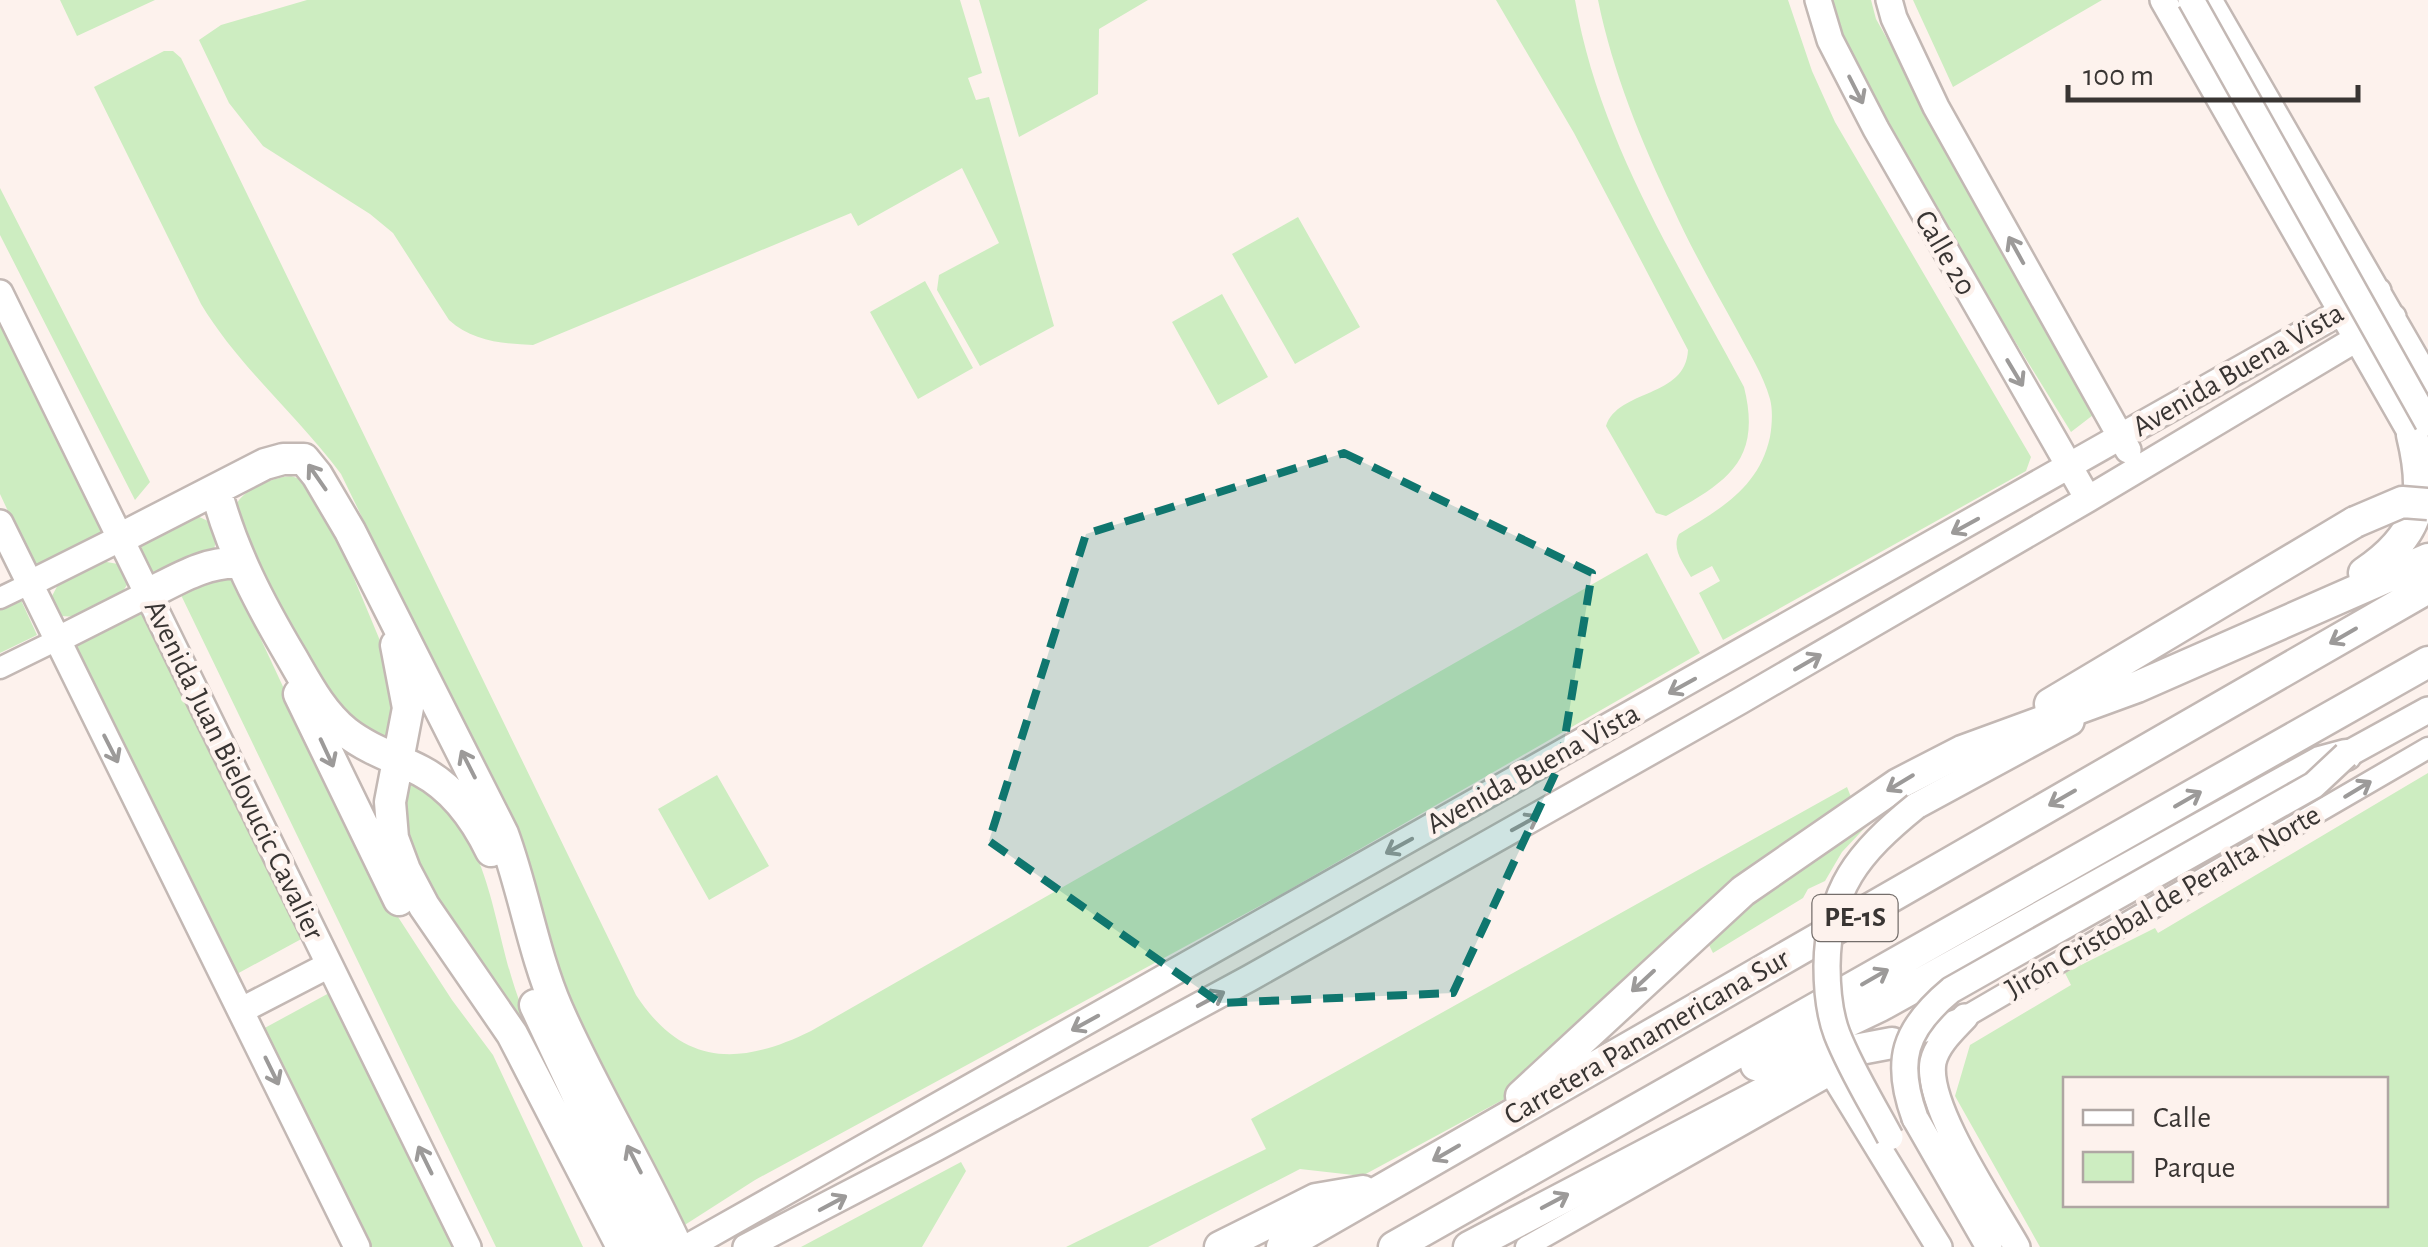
<svg xmlns="http://www.w3.org/2000/svg" width="2428" height="1247" viewBox="0 0 2428 1247" font-family="'Alegreya Sans',sans-serif">
	<style>
		.green { fill: #cdedc1; fill-rule: evenodd }
		.lines { fill: none; stroke-linecap: round; stroke-linejoin: round }
		.minor-casing { stroke: #c3b8b4; stroke-width: 25 }
		.major-casing { stroke: #c3b8b4; stroke-width: 30 }
		.highway-casing { stroke: #c3b8b4; stroke-width: 35 }
		.minor { stroke: #fff; stroke-width: 20 }
		.major { stroke: #fff; stroke-width: 25 }
		.highway { stroke: #fff; stroke-width: 30 }
		.major-bridge-casing { stroke: #c3b8b4; stroke-width: 30; stroke-linecap: butt }
		.highway-bridge-casing { stroke: #c3b8b4; stroke-width: 35; stroke-linecap: butt }
		.major-bridge { stroke: #fff; stroke-width: 25 }
		.highway-bridge { stroke: #fff; stroke-width: 30 }
		.oneway { stroke: #9c9a99 }
		.marked { fill: #0f766e; fill-opacity: 0.2; stroke: #0f766e; stroke-width: 8; stroke-dasharray: 20 12; stroke-linejoin: round }
		.labels { text-anchor: middle; dominant-baseline: central; stroke-width: 9; stroke-linejoin: round; paint-order: stroke }
		.shield { fill: #fdf2ed; stroke: #746e6b; stroke-width: 2.5 }
		.shield-label { font-size: 28px; font-weight: bold; fill: #393533 }
		.street-label { font-size: 30px; fill: #393533; stroke: #fdf2ed }
	</style>
	<rect width="100%" height="100%" fill="#fdf2ed"/>
	<path class="green" d="M60,0H155L77,36Z
		M307,0H960L982,73L968,78L976,100L989,97L1054,326L980,366L937,290L939,275L999,243L962,168L858,226L851,213L533,345C503,344 472,341 449,320L393,233L370,214L263,146L229,103L199,40L221,25Z
		M979,0H1148L1099,29L1098,94L1019,137Z
		M1496,0H1575C1599,141 1678,263 1744,387C1763,463 1724,483 1666,516L1656,513L1606,426C1618,389 1686,398 1688,350L1574,133Z
		M1598,0H1788L1812,71L1835,122L2031,457L2026,471L1723,640L1699,593L1720,581L1712,566L1691,577C1684,564 1671,549 1679,534C1720,509 1759,488 1770,437C1772,426 1773,410 1770,399C1763,374 1749,353 1737,330C1715,290 1692,250 1673,208C1641,141 1613,73 1598,0Z
		M1830,0H1871L1876,19L2097,412L2071,432L1884,129L1842,39Z
		M1913,0H2102L1953,87Z
		M164,51H173L181,58L636,995C683,1067 740,1066 811,1031L1647,553L1700,653L1280,895L755,1180L680,1228L562,990L521,844L341,474C297,415 239,367 201,304L94,87Z
		M0,188L150,482L135,500L0,235Z
		M1298,217L1360,327L1295,364L1232,254Z
		M925,281L973,368L918,399L870,312Z
		M1222,294L1268,377L1218,405L1172,322Z
		M0,317L105,530L102,539L41,569L34,567L0,494Z
		M291,476L303,480L331,523L381,643L393,680L396,722L383,745C368,733 348,721 335,707C317,685 231,531 235,509C238,490 274,477 291,476Z
		M193,514L210,522L217,537L213,553L159,578C145,568 140,558 142,541Z
		M101,561L118,564L128,583C116,606 87,619 61,616L52,596L61,579Z
		M228,569L372,877L452,1000L493,1055L583,1247H496L180,593Z
		M20,598L37,635L0,653V608Z
		M138,610L145,613L305,937L235,975L75,647L77,640Z
		M2428,773V1247H2040L1955,1096L1970,1045L2071,985L2065,973L2155,928L2158,933ZM2066,1080H2386V1204H2066Z
		M717,775L769,866L709,900L658,809Z
		M406,780C485,813 490,907 512,979C522,1012 536,1042 550,1073L546,1074L422,876L404,827Z
		M1847,787L1851,797L1756,865L1508,1097L1362,1176L1300,1169L1148,1247H1066L1266,1149L1251,1119Z
		M1876,816L1842,852L1825,881L1808,889L1803,898L1713,953L1704,935Z
		M331,992L455,1247H370L261,1030Z
		M961,1162L966,1171L922,1247H801Z"/>
	<g class="lines">
		<g class="minor-casing">
			<path id="minor" d="M0,598L29,584
				M0,668L57,640
				M1904,1039L1965,1017L2428,748
				M1526,1247L1846,1066"/>
		</g>
		<g class="major-casing">
			<path id="major" d="M1818,0L1830,40L1876,129L2088,499
				M1889,0L1894,18L1936,107L2128,450
				M2163,0L2412,435
				M2209,0L2428,380
				M0,293L468,1247
				M0,523L357,1247
				M29,584L121,538
				M57,640L148,594
				M2346,755L2428,710
				M1916,806L2071,722
				M242,1010L329,965
				M1965,1017C1953,1030 1937,1044 1933,1062C1925,1106 1994,1206 2017,1247
				M1833,1074L1939,1247
				M1915,1118L1989,1247
				M688,1247L2378,291
				M746,1247L936,1148L1250,978L1740,701L2088,499L2393,317"/>
		</g>
		<g class="highway-casing">
			<path id="highway" d="M216,490C232,551 260,604 292,658C307,684 322,713 346,732C369,750 396,758 421,771C453,788 476,820 491,851
				M121,538L265,464L283,459H304L317,475L350,531L503,834C524,891 533,952 557,1008C593,1090 640,1166 677,1247
				M2364,573C2420,535 2428,500 2412,435
				M148,594C178,579 206,561 240,563
				M396,645L408,708L390,802L393,838L405,870L424,906L512,1034L622,1247
				M299,694L399,900
				M2050,704L2355,522
				M535,1005L649,1247
				M1756,1065L1880,1006L2320,762L2346,755
				M1521,1096L1743,891L1898,784L1962,751L2137,687L2428,559
				M1220,1247L1316,1199L1363,1191
				M1282,1247L2428,588
				M1394,1247L2428,662
				M1469,1247L1820,1063L1855,1050L1892,1043"/>
		</g>
		<use href="#minor" class="minor"/>
		<use href="#major" class="major"/>
		<use href="#highway" class="highway"/>
		<g class="major-bridge-casing">
			<path id="major-bridge" d="M2191,0L2428,423
				M1915,1118C1894,1061 1904,1029 1951,990L2314,785L2346,755
				M1890,1137C1872,1103 1851,1070 1837,1034C1829,1013 1827,989 1827,966C1828,889 1858,853 1916,806"/>
		</g>
		<g class="highway-bridge-casing">
			<path id="highway-bridge" d="M2355,522L2402,502L2428,504"/>
		</g>
		<use href="#major-bridge" class="major-bridge"/>
		<use href="#highway-bridge" class="highway-bridge"/>
	</g>
	<defs><path id="oneway-shaft" d="M-6 0H5M1.5-3L5.5 0L1.5 3" fill="none" stroke-width="1.6" stroke-linecap="round" stroke-linejoin="round" transform="scale(2.5)"/></defs>
	<g class="oneway">
		<use href="#oneway-shaft" transform="translate(1856 90) rotate(63)"/>
		<use href="#oneway-shaft" transform="translate(2016 250) rotate(-119)"/>
		<use href="#oneway-shaft" transform="translate(2015 373) rotate(59)"/>
		<use href="#oneway-shaft" transform="translate(317 477) rotate(-125)"/>
		<use href="#oneway-shaft" transform="translate(1965 526) rotate(151)"/>
		<use href="#oneway-shaft" transform="translate(2343 636) rotate(150)"/>
		<use href="#oneway-shaft" transform="translate(1808 662) rotate(-30)"/>
		<use href="#oneway-shaft" transform="translate(1682 686) rotate(151)"/>
		<use href="#oneway-shaft" transform="translate(111 749) rotate(63)"/>
		<use href="#oneway-shaft" transform="translate(327 753) rotate(65)"/>
		<use href="#oneway-shaft" transform="translate(468 764) rotate(-117)"/>
		<use href="#oneway-shaft" transform="translate(1900 783) rotate(149)"/>
		<use href="#oneway-shaft" transform="translate(2358 789) rotate(-31)"/>
		<use href="#oneway-shaft" transform="translate(2062 798) rotate(150)"/>
		<use href="#oneway-shaft" transform="translate(2188 799) rotate(-30)"/>
		<use href="#oneway-shaft" transform="translate(1525 823) rotate(-29)"/>
		<use href="#oneway-shaft" transform="translate(1399 846) rotate(151)"/>
		<use href="#oneway-shaft" transform="translate(1875 977) rotate(-30)"/>
		<use href="#oneway-shaft" transform="translate(1643 981) rotate(137)"/>
		<use href="#oneway-shaft" transform="translate(1211 999) rotate(-28)"/>
		<use href="#oneway-shaft" transform="translate(1085 1023) rotate(151)"/>
		<use href="#oneway-shaft" transform="translate(272 1071) rotate(64)"/>
		<use href="#oneway-shaft" transform="translate(1446 1153) rotate(150)"/>
		<use href="#oneway-shaft" transform="translate(634 1159) rotate(-117)"/>
		<use href="#oneway-shaft" transform="translate(425 1160) rotate(-116)"/>
		<use href="#oneway-shaft" transform="translate(1555 1201) rotate(-28)"/>
		<use href="#oneway-shaft" transform="translate(833 1203) rotate(-28)"/>
	</g>
	<path class="marked" d="M1344,453L1592,573L1561,761L1453,993L1220,1003L989,841L1086,534Z"/>
	<g class="labels">
		<rect class="shield" x="1812.5" y="895" width="85" height="46" rx="8"/>
		<g class="shield-label">
			<text x="1855" y="918">PE-1S</text>
		</g>
		<g class="street-label">
			<text transform="translate(1945 253) rotate(60)">Calle 20</text>
			<text transform="translate(2238 370) rotate(-30)">Avenida Buena Vista</text>
			<text transform="translate(1533 769) rotate(-29)">Avenida Buena Vista</text>
			<text transform="translate(234 770) rotate(64)">Avenida Juan Bielovucic Cavalier</text>
			<text transform="translate(2163 902) rotate(-30)">Jirón Cristobal de Peralta Norte</text>
			<text transform="translate(1647 1037) rotate(-30)">Carretera Panamericana Sur</text>
		</g>
	</g>
	<rect x="2063" y="1077" width="325" height="130" fill="#fdf2ed" stroke="#afa6a3" stroke-width="2.5"/>
	<rect x="2083" y="1110" width="50" height="15" fill="#ffffff" stroke="#afa6a3" stroke-width="2.5"/>
	<text x="2153" y="1127" font-size="30" fill="#393533">Calle</text>
	<rect x="2083" y="1152" width="50" height="30" fill="#cdedc1" stroke="#afa6a3" stroke-width="2.5"/>
	<text x="2153" y="1177" font-size="30" fill="#393533">Parque</text>
	<path d="M2068 85v15h290v-15" fill="none" stroke="#393533" stroke-width="5"/>
	<text x="2083" y="85" font-size="30" fill="#393533" stroke="#fdf2ed" stroke-width="8" paint-order="stroke">100 m</text>
</svg>
